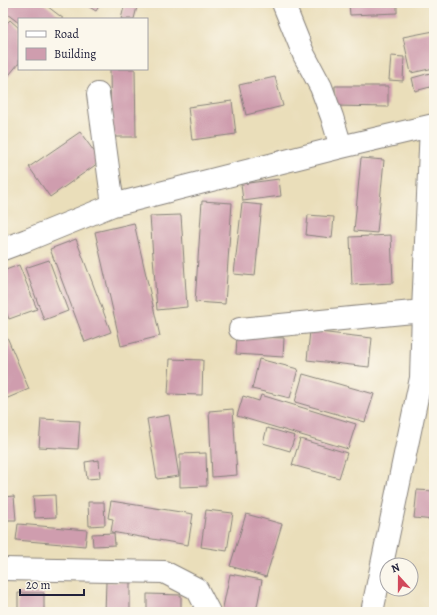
<svg xmlns="http://www.w3.org/2000/svg" width="437" height="615" viewBox="0 0 437 615" font-family="Alegreya,serif">
	<style>
		.building { fill: #cf9dae }
		.lines { fill: none; stroke-linecap: round; stroke-linejoin: round }
		.minor-casing { stroke: #86807a; stroke-width: 24 }
		.minor { stroke: #fff; stroke-width: 22 }
	</style>
	<rect width="100%" height="100%" fill="#fbf7ec"/>
	<filter id="ink" filterUnits="userSpaceOnUse"><feTurbulence type="fractalNoise" baseFrequency=".025" numOctaves="2"/><feDisplacementMap in="SourceGraphic" scale="8" xChannelSelector="R" yChannelSelector="G"/><feConvolveMatrix kernelMatrix="1 2 1 2 8 2 1 2 1" color-interpolation-filters="sRGB"/></filter>
	<filter id="wash" filterUnits="userSpaceOnUse"><feTurbulence type="fractalNoise" baseFrequency=".012" numOctaves="4" result="noise"/><feDisplacementMap in="SourceGraphic" scale="16" xChannelSelector="R" yChannelSelector="G"/><feGaussianBlur stdDeviation="0.9" result="paint"/><feColorMatrix in="noise" values="0 0 0 0 0 0 0 0 0 0 0 0 0 0 0 0 0 1.4 0 .05"/><feComposite in="paint" operator="in"/></filter>
	<g filter="url(#wash)">
		<rect width="100%" height="100%" fill="#eadeba"/>
		<g id="blocks">
			<path class="building" d="M3,3H43L64,19H19V23L3,11Z
				M83,3H101L96,11Z
				M125,3H138L134,19H121Z
				M349,3H397V13L350,15Z
				M10,20L19,28V63L5,80L3,78V27Z
				M434,31V68L411,73L403,37Z
				M391,56L404,57L403,81L389,80Z
				M110,69H135L136,137H111Z
				M434,72V86L415,91L412,78Z
				M275,77L283,106L246,115L239,85Z
				M335,86H388V107L335,106Z
				M232,101L236,134L192,140L188,107Z
				M80,132L101,161L50,197L29,167Z
				M361,158L384,160L377,233L354,231Z
				M279,179L281,196L243,201L241,184Z
				M202,201L232,203L225,304L195,302Z
				M242,203L262,205L255,276L234,274Z
				M181,215L187,307L157,310L150,216Z
				M308,215L334,217L332,238L306,235Z
				M134,223L160,336L121,346L95,232Z
				M391,235L393,283L352,285L350,237Z
				M76,239L111,332L85,342L50,249Z
				M49,260L68,311L44,320L25,268Z
				M19,265L37,309L9,319L3,305V271Z
				M310,331L372,338L369,367L307,360Z
				M237,336L284,338L283,357L236,354Z
				M7,337L29,389L3,400V339Z
				M170,359L203,360L202,395L168,394Z
				M259,359L298,369L290,398L252,389Z
				M303,374L374,394L365,422L295,402Z
				M261,395L356,424L348,449L237,416L243,396L259,401Z
				M233,409L237,475L212,477L209,411Z
				M169,415L179,476L157,479L147,419Z
				M41,419L80,421L78,449L39,447Z
				M267,428L295,436L290,451L263,443Z
				M300,439L347,453L339,478L292,465Z
				M206,453L207,486L180,487V454Z
				M99,460L100,478L87,479L85,462Z
				M417,490L434,491V520L414,518Z
				M55,495L56,517L35,518L33,496Z
				M14,496L16,520H3V497Z
				M111,501L193,514L188,545L111,532L113,519L108,518Z
				M88,502H104L105,525L89,526Z
				M206,510L233,513L227,551L201,547Z
				M246,514L282,524L266,577L230,566Z
				M18,524L87,530L85,546L16,540Z
				M114,533L115,545L93,546L92,534Z
				M230,574L262,580L256,612H222Z
				M106,582H130V612H105Z
				M18,593H44V612H18Z
				M147,594L181,595V612H147Z"/>
		</g>
	</g>
	<g filter="url(#ink)">
		<use href="#blocks" fill-opacity="0" stroke="#86807a" stroke-width="1"/>
		<g class="lines">
			<g class="minor-casing">
				<path id="minor" d="M283,3L304,55L321,87L332,117L341,147
					M98,94L113,205
					M3,249L27,240L113,205L341,147L434,125
					M240,329L423,311
					M3,569L164,572L197,589L209,612
					M372,612L421,378L423,311L431,126"/>
			</g>
			<use href="#minor" class="minor"/>
		</g>
	</g>
	<rect width="437" height="615" fill="none" stroke="#fbf7ec" stroke-width="16"/>
	<rect x="18" y="18" width="130" height="52" fill="#fbf7ec" stroke="#a4a2a5"/>
	<rect x="26" y="31" width="20" height="6" fill="#ffffff" stroke="#a4a2a5"/>
	<text x="54" y="38" font-size="12" fill="#22223b">Road</text>
	<rect x="26" y="48" width="20" height="12" fill="#cf9dae" stroke="#a4a2a5"/>
	<text x="54" y="58" font-size="12" fill="#22223b">Building</text>
	<g transform="translate(399 577) rotate(339)"><circle r="19" fill="#fbf7ec" stroke="#a4a2a5"/>
	<path d="M0-3L7 15L0 10L-7 15Z" fill="#d1495b"/>
	<text y="-6" font-size="11" font-weight="bold" text-anchor="middle" fill="#22223b">N</text>
	</g>
	<path d="M20 589v6h64v-6" fill="none" stroke="#22223b" stroke-width="2"/>
	<text x="26" y="589" font-size="12" fill="#22223b" stroke="#fbf7ec" stroke-width="3" paint-order="stroke">20 m</text>
</svg>
